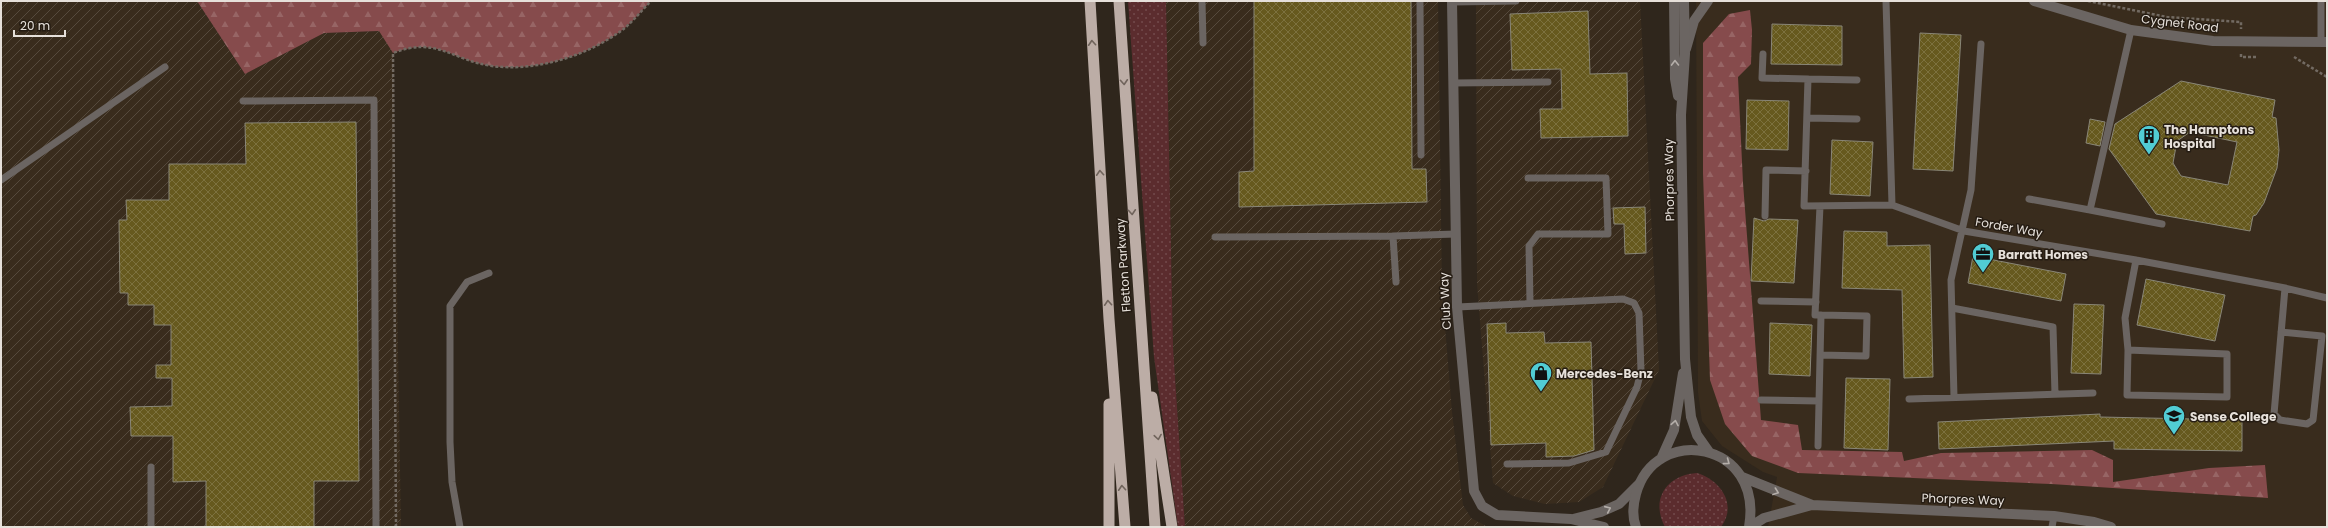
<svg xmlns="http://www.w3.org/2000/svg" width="2328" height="528" viewBox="0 0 2328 528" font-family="Poppins,sans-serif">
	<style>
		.built { fill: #392c1d }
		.industrial { fill: url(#industrial-furrows) }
		.green { fill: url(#green-dots) }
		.forest { fill: url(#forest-firs) }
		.building { fill: url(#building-cross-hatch); stroke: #898677; fill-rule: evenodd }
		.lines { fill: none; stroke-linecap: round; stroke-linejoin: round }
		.path { stroke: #726a62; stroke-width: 2.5; stroke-dasharray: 3 2; stroke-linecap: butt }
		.service { stroke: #6b6562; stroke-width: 7 }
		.minor { stroke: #6b6562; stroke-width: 10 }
		.tertiary { stroke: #6b6562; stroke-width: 10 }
		.trunk { stroke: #bcada6; stroke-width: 11 }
		.oneway { stroke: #70645c }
		.oneway2 { stroke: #b5afaa }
		.labels { text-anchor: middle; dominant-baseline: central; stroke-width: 3; stroke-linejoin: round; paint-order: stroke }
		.street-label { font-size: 12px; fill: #e6e0da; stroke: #251c13 }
		.poi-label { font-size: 12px; font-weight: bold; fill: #e6e0da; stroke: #251c13; text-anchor: start }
	</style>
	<defs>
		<pattern id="industrial-furrows" width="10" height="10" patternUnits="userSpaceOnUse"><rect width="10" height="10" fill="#392c1d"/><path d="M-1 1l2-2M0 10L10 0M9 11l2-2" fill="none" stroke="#564a3d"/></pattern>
		<pattern id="green-dots" width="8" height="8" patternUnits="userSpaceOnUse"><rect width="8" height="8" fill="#5b2c2e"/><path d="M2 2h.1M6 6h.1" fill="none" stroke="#734a4c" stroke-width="1.8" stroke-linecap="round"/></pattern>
		<pattern id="forest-firs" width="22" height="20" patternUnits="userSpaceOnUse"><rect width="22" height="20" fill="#864b4c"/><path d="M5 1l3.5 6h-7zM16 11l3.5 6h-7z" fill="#976565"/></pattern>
		<pattern id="building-cross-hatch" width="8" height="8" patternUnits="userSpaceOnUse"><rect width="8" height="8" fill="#66591e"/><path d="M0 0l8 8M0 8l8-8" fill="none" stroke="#7c713e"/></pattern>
	</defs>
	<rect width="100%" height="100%" fill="#2f261c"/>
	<path class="built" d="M1696,1H2327V527H1768L1777,477L1763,472L1722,446L1702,421L1698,393Z"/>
	<path class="industrial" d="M1,1H197L245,74L324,33L380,31L393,53L401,527H1Z
		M1166,1H1438L1442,290L1452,412L1463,505L1471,518L1488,527H1185L1173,347Z
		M1476,1H1640L1659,370L1603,487L1579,502L1545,504L1513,496L1493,483L1477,284Z"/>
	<path class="green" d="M1128,1H1166L1173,347L1185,527H1178L1154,357Z
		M1697,473C1720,480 1738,504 1721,527H1665C1650,499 1667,475 1697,473Z"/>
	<path class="forest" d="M197,1H651C643,9 635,19 626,27C591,55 537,72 492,66C451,60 437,36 393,53L379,31L324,33L245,74Z
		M1750,10L1752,30L1751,64L1738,77L1743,183L1761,420L1798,425L1802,450L1902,452L1904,461L1941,453L2092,450L2113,460V482L2209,468L2265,465L2268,498L2051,484L1798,473L1752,456L1725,424L1710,380L1703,173V43L1729,14Z"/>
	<path class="building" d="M1254,1H1411L1412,169H1426L1427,202L1239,207V172L1254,171Z
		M1588,11L1590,74L1627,73L1628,136L1541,138L1540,109H1562L1561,69L1512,70L1510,14Z
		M1772,24L1842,26V65L1771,64Z
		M1920,33L1961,35L1953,171L1913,169Z
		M2181,81L2275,100L2272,117L2276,118L2279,150L2277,168L2264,203L2256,215L2253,216L2250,231L2156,214L2109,149L2115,124ZM2190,132L2237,142L2228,185L2181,176L2173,163L2177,141Z
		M1747,100L1789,101L1788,150L1746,149Z
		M2090,119L2105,122L2100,146L2086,143Z
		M356,122L359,481H314V527H206V481L173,482V436H131L130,407L172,406V378H156V365H171V325H154V305H128V293H120L119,220H127L126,200H169V164H246L245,123Z
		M1832,140L1873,142L1870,196L1830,194Z
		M1645,207L1646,253L1625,254L1624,224H1614L1613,208Z
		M1754,218L1764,221L1769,219L1798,220L1794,283L1751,281Z
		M1844,231L1887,232V246L1930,245L1933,377L1904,378L1902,290L1842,288Z
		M1973,256L2066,274L2061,301L1968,283Z
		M2146,279L2225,295L2215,341L2137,325Z
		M2074,304L2104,305L2101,374L2071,373Z
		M1506,323V333L1544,332L1545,343L1591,342L1594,450L1574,456L1546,457V443L1491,445L1487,324Z
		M1770,323L1812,325L1810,376L1769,374Z
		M1846,378L1890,379L1888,450L1844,448Z
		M2100,414V417L2242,420V451L2114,449V441L1939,449L1938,422Z"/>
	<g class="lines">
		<path class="path" d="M2088,1L2167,17L2241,22V29
			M2241,54V57H2257
			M2294,57L2327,77
			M396,527L393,53C437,36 451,60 492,66C537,72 591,55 626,27C635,19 643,9 651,1"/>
		<path class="service" d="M1202,1L1203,43
			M1420,1L1421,155
			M1886,1L1892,205L1964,231L2136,260L2285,288L2327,298
			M1452,2L1516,1
			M2131,30L2090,210L2162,224
			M2321,42V1
			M1763,54L1762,78L1808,79L1804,206L1892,205
			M1808,79L1857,80
			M1453,83L1548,82
			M243,101L374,100L376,527
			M1807,118L1857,119
			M1528,178H1606L1608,234H1538L1529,246L1530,303
			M1,180L165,67
			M2029,199L2090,210
			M1765,216L1766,170L1806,171
			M1215,237L1393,236
			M1396,282L1393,236L1456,234
			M1761,301L1816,302
			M1457,307L1623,299L1634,303L1639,313L1641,371L1637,387L1606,452L1569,463L1507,464
			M1952,308L2053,327L2055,394
			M2281,332L2322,336L2313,420L2307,424L2280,420L2274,414L2285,288
			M2128,350L2227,354V397L2127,395L2128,350L2125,318L2136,260
			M1820,355L1866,356L1867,316L1821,315
			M1954,397L1951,280L1971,190L1981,44
			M1909,399L2093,393
			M1761,400L1819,401
			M1818,446L1821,315H1815L1820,206
			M151,527V467
			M460,527L452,482L450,442V306L467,282L489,273
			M2052,527L2054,516"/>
		<path class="minor" d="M1452,1L1457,307L1474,491L1482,506L1497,515L1571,519L1604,527
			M2034,1L2131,30L2213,41L2327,42
			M1686,49L1694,21L1708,1
			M1573,519L1601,512L1619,504L1638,485"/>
		<path class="tertiary" d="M1674,1L1675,79L1678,96
			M1684,1L1685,54L1681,115L1685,359L1691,417L1697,435L1709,452
			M1661,459L1674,430L1683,373
			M1742,477L1812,505
			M1636,527C1632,517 1633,505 1636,494C1655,423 1764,441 1749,527
			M1750,527L1764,518L1812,505L2054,516L2094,522L2111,527"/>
		<path class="trunk" d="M1090,1L1109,319L1125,527
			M1119,1L1155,527
			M1152,397L1172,527
			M1109,527V404"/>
	</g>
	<defs><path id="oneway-chevron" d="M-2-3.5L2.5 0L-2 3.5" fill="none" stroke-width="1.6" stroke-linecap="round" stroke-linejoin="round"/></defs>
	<g class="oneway">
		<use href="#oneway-chevron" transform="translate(1092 43) rotate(-94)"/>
		<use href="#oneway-chevron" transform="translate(1124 82) rotate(86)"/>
		<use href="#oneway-chevron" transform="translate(1100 173) rotate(-94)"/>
		<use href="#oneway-chevron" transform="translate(1132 212) rotate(86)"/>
		<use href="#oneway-chevron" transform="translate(1108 303) rotate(-94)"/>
		<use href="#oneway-chevron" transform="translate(1158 437) rotate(81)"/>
		<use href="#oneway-chevron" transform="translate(1122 488) rotate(-94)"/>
	</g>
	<g class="oneway2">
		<use href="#oneway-chevron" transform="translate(1675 63) rotate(-91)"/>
		<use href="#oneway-chevron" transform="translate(1675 423) rotate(-80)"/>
		<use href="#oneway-chevron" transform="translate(1727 462) rotate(37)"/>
		<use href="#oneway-chevron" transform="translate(1776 492) rotate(20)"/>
		<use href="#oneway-chevron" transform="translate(1608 509) rotate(-24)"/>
	</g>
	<defs>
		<g id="building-pin" transform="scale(1.15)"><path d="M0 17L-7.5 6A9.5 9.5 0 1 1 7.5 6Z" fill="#51ccd4" stroke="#251c13"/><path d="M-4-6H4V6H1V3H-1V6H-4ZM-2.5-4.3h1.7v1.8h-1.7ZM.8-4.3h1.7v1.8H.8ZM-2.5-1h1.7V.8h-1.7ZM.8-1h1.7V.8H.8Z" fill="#111"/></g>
		<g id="office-pin" transform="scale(1.15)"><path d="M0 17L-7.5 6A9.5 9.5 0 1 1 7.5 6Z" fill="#51ccd4" stroke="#251c13"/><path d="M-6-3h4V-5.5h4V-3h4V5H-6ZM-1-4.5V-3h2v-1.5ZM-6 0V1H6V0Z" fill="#111"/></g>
		<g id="shop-pin" transform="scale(1.15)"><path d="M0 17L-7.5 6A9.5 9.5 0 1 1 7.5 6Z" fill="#51ccd4" stroke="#251c13"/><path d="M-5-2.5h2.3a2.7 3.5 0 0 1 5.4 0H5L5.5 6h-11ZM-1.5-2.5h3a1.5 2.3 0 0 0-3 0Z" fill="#111"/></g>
		<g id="university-pin" transform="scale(1.15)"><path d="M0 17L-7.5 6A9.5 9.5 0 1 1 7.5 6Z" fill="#51ccd4" stroke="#251c13"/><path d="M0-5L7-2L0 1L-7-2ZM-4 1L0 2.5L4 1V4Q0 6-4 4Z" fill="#111"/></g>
	</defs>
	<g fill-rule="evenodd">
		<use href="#building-pin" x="2149" y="136"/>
		<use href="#office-pin" x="1983" y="254"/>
		<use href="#shop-pin" x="1541" y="373"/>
		<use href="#university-pin" x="2174" y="416"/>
	</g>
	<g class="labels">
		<g class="street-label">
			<text transform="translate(2180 23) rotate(7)">Cygnet Road</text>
			<text transform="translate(1669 180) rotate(-91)">Phorpres Way</text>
			<text transform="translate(2009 227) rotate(10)">Forder Way</text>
			<text transform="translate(1123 265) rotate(-94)">Fletton Parkway</text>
			<text transform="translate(1445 301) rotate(-93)">Club Way</text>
			<text transform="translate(1963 499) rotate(2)">Phorpres Way</text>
		</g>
		<g class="poi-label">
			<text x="2164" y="129">The Hamptons<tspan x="2164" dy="14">Hospital</tspan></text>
			<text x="1998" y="254">Barratt Homes</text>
			<text x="1556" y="373">Mercedes-Benz</text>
			<text x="2190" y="416">Sense College</text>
		</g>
	</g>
	<rect width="2328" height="528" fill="none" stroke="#e6e0da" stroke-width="4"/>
	<path d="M14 30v6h51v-6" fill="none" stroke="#e6e0da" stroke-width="2"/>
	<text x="20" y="30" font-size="12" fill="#e6e0da" stroke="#251c13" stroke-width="3" paint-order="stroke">20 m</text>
</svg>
